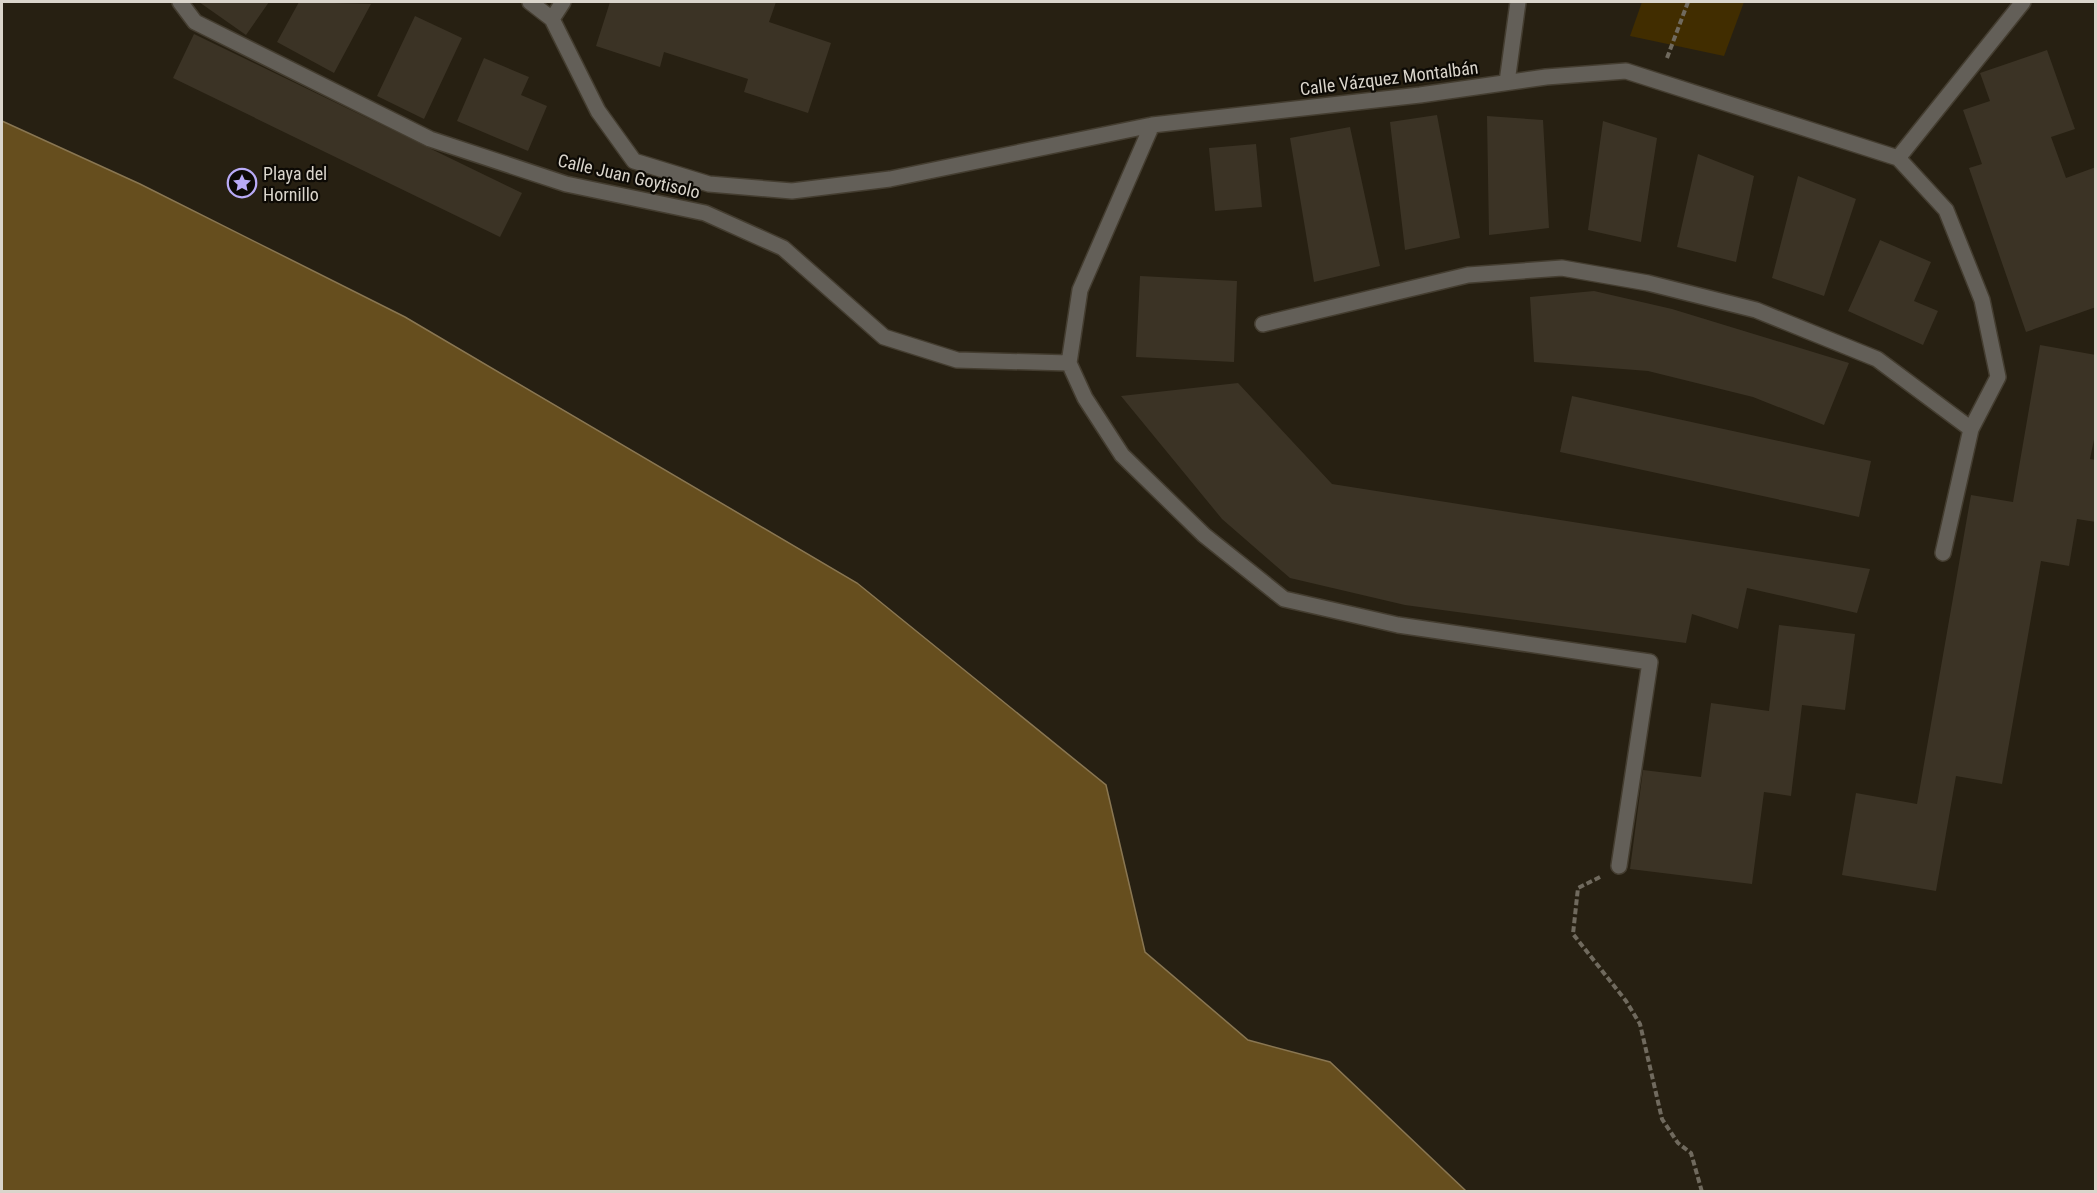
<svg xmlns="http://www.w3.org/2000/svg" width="2097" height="1193" viewBox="0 0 2097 1193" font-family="'Roboto Condensed',sans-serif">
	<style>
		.green { fill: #412d00 }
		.water { fill: #664e1e; stroke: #897652; stroke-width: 1.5 }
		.building { fill: #3b3325 }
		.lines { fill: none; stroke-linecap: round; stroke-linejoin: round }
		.minor-casing { stroke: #443d30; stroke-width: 18 }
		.path { stroke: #706a5e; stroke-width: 4; stroke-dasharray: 6 3; stroke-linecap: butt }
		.minor { stroke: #635f58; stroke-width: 15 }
		.labels { text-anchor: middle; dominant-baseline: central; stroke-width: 4.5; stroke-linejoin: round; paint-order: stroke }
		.street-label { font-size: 18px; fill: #dad5cc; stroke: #0d0a05 }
		.poi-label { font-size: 18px; fill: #dad5cc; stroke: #0d0a05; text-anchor: start }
	</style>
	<rect width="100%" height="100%" fill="#272012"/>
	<path class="green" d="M1642,2H1744L1724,56L1630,36Z"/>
	<path class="water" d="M2,121L140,184L405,317L857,583L1106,785L1145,952L1248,1040L1330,1062L1466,1191H2Z"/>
	<path class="building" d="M199,2H269L246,35Z
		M299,2L371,4L334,73L277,42Z
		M610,2H776L769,22L831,43L808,113L744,92L748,79L664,52L660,67L596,46Z
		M415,16L462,38L424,119L377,96Z
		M194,34L522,193L500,237L173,78Z
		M2047,50L2075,129L2051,137L2066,178L2096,167V307L2026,332L1969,168L1982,164L1963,110L1990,101L1980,73Z
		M484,58L529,77L521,95L547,106L528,151L457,121Z
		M1437,115L1460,238L1405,250L1390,122Z
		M1487,116L1543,120L1549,228L1489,235Z
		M1603,121L1657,138L1641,242L1588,230Z
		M1350,127L1380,266L1314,282L1290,138Z
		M1256,144L1262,207L1215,211L1209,148Z
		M1698,154L1754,176L1736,262L1677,247Z
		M1798,176L1856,199L1824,296L1772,278Z
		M1880,240L1931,262L1914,301L1938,311L1923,345L1848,311Z
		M1140,276L1237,281L1234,362L1136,357Z
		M1594,291L1672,309L1849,363L1824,425L1753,397L1648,371L1534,362L1530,297Z
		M2040,345L2096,355V430L2090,459L2096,460V522L2077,519L2069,566L2041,561L2002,784L1956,776L1936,891L1842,875L1856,793L1917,804L1971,495L2013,502Z
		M1238,383L1332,484L1870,569L1857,613L1747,588L1738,629L1692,614L1686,643L1405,605L1290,578L1222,519L1121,396Z
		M1572,396L1871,461L1859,517L1560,452Z
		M1779,625L1855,634L1845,710L1802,705L1791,796L1764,792L1752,884L1630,869L1643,770L1701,777L1711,703L1769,711Z"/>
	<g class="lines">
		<g class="minor-casing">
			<path id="minor" d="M180,2L195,22L430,139L566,184L705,213L783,248L884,337L957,360L1069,363
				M530,2L552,19L598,111L634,161L709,184L792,191L890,179L1152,125L1420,95L1546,77L1626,71L1898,158L1946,210L1982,300L1998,377L1971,429L1943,553
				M552,19L563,2
				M1507,82L1518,2
				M1152,125L1080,290L1069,363L1085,398L1122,455L1204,535L1284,599L1398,625L1650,662L1619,866
				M1898,158L2023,2
				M1263,324L1468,275L1562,268L1648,283L1756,310L1877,359L1971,429"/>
		</g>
		<path class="path" d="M1667,58L1688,2
			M1600,877L1578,888L1573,934L1626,1001L1640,1024L1662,1119L1678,1143L1691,1153L1702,1192"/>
		<use href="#minor" class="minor"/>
	</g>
	<defs>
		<g id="sight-ring" transform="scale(1.5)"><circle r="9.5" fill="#0d0a05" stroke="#b9abf7" stroke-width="1.5"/><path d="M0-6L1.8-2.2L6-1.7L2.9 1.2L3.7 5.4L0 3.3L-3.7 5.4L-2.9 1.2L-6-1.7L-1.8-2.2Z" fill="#b9abf7"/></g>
	</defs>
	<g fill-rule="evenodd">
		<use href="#sight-ring" x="242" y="183"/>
	</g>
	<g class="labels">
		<g class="street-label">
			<text transform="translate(1389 78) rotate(-7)">Calle Vázquez Montalbán</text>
			<text transform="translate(629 176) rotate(13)">Calle Juan Goytisolo</text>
		</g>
		<g class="poi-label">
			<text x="263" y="173">Playa del<tspan x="263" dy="21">Hornillo</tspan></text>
		</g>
	</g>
	<rect width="2097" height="1193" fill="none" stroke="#dad5cc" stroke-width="6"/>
</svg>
